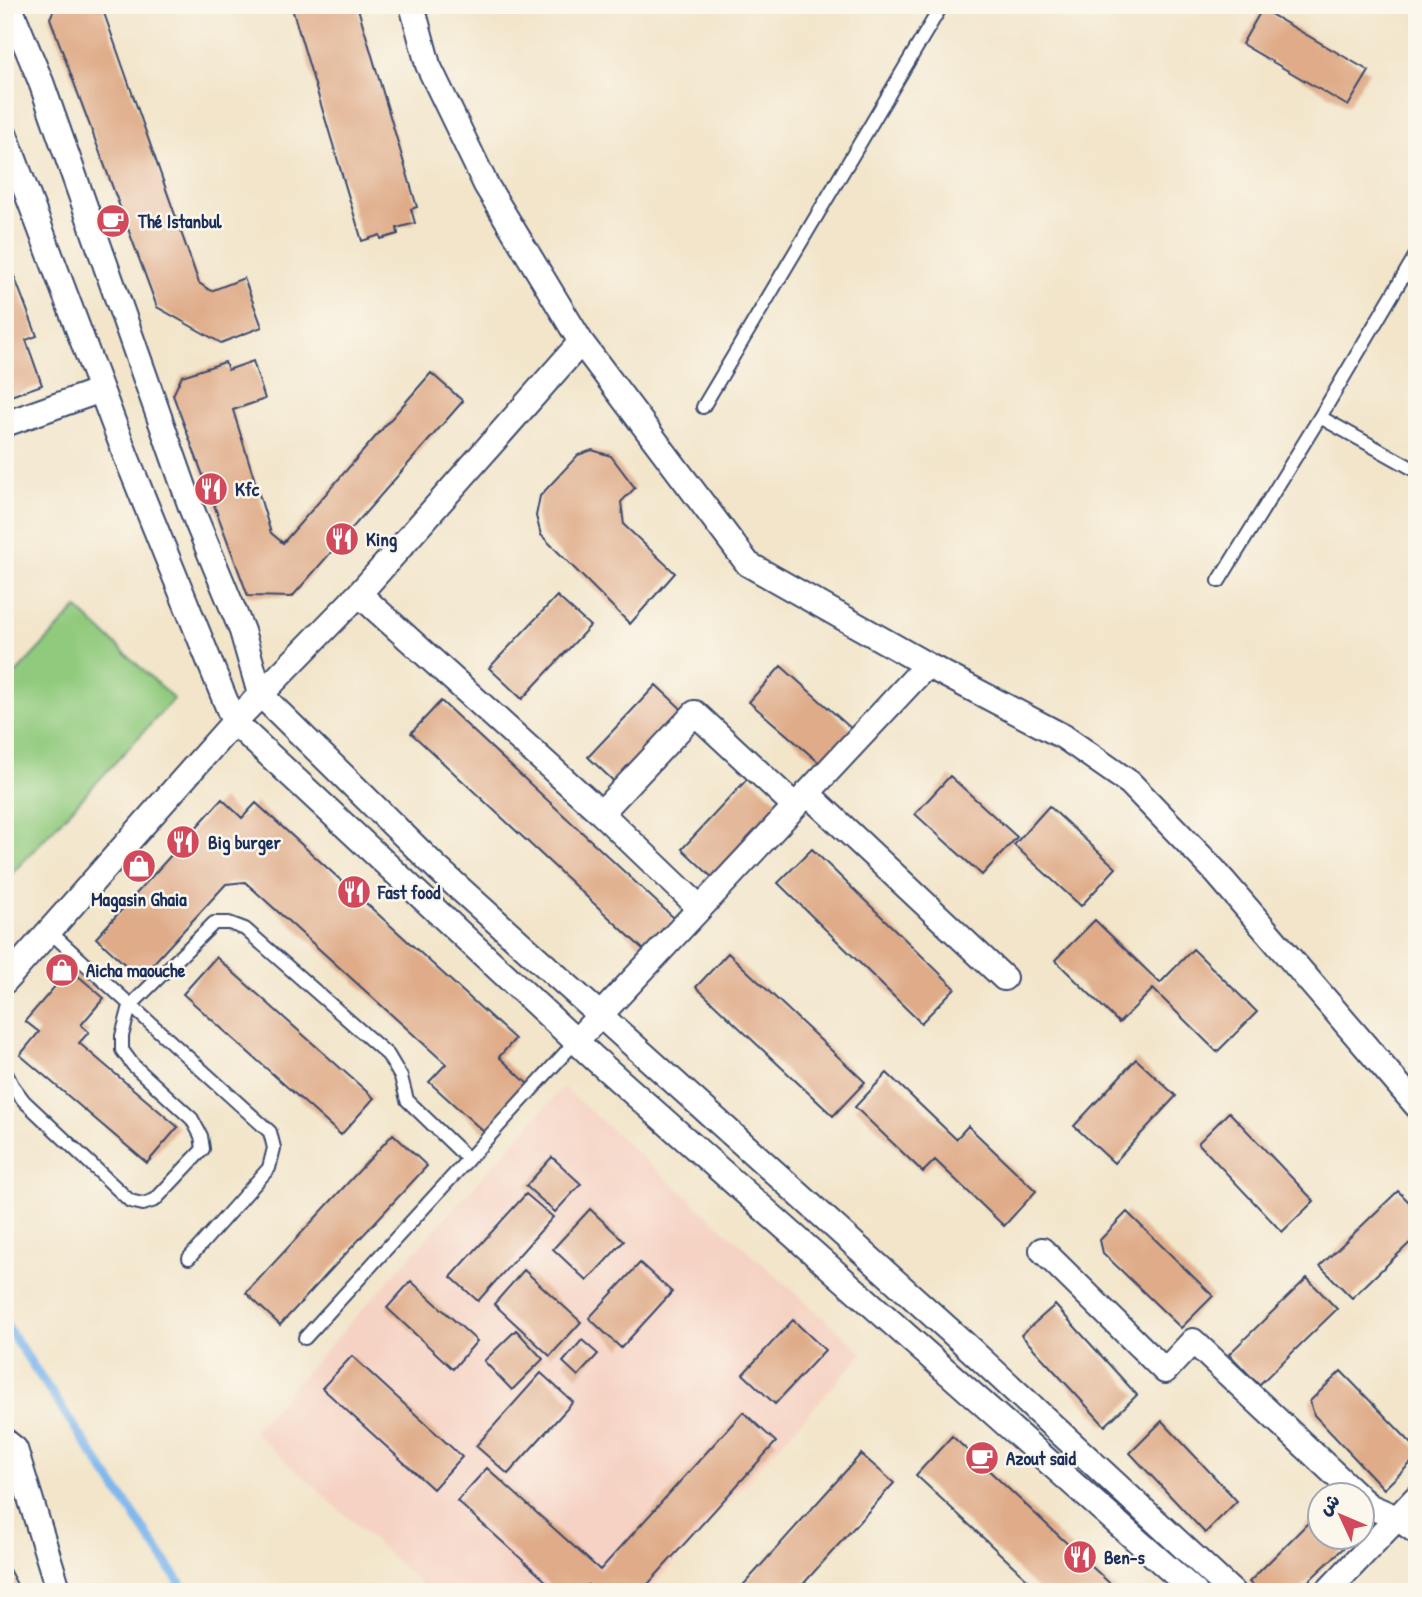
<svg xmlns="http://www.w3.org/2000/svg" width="1422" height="1597" viewBox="0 0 1422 1597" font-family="'Patrick Hand','Playpen Sans Arabic',sans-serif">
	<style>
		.built { fill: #f5d2c3 }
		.green { fill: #90ca7d; stroke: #567c6e; stroke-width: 2 }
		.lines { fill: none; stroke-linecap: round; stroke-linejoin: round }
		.stream { stroke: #7cb6ed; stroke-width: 9 }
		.building { fill: #dfab88 }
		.service-casing { stroke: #3b4a6e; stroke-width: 16 }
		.minor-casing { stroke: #3b4a6e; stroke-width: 28 }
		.service { stroke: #fff; stroke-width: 12 }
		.minor { stroke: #fff; stroke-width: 24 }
		.labels { text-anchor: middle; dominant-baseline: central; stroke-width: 5; stroke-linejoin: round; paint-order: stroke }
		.poi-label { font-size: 19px; font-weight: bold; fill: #1b2f5e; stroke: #fbf7ec; text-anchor: start }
	</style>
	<rect width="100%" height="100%" fill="#fbf7ec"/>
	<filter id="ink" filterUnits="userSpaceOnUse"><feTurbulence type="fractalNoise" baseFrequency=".0143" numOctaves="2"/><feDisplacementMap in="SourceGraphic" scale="14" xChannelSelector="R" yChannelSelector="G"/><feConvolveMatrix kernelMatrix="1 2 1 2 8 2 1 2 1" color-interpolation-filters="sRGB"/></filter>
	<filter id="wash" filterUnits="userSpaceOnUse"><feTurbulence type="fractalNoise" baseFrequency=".00686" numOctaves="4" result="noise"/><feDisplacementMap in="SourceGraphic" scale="28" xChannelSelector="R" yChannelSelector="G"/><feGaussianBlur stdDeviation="1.57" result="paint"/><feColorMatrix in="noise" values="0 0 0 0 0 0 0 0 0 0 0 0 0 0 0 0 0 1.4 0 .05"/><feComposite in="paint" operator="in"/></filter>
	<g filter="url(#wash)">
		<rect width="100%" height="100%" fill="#f2e5ca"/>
		<path class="built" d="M563,1087L863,1353L647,1592H430L253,1431Z"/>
		<path class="green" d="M77,608L174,699L6,880L5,685Z"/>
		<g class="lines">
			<path class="stream" d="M5,1324L186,1592"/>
		</g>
		<g id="blocks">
			<path class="building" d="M56,5H105L104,13L199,283L211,291L244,278L262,327L221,343L157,307L50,18Z
				M291,5H357L417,207L411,209L415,223L397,228L398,234L381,239L380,235L362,241Z
				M1262,9L1369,71L1348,106L1242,44Z
				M5,252L37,336L26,340L42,385L5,398Z
				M253,361L265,399L233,410L271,533L283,543L431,373L463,401L292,597L248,596L173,395L182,376L225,362L228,370Z
				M592,450L611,456L635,488L621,502L624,525L675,573L630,624L541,535L536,516L540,496L578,455Z
				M557,596L590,626L522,699L489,668Z
				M781,666L853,730L822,765L749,702Z
				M656,685L689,716L621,788L588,757Z
				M441,701L675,919L645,951L411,733Z
				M750,776L784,807L715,880L682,849Z
				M950,776L1017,837L982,875L915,814Z
				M222,799L242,818L256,803L515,1039L499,1057L528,1084L484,1132L429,1082L446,1064L245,882L226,884L140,978L96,938Z
				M1049,806L1116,868L1081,906L1014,845Z
				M812,849L955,988L921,1023L778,883Z
				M1095,920L1160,983L1193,949L1257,1012L1217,1052L1153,989L1119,1023L1055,960Z
				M728,953L865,1082L833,1116L696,987Z
				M216,957L374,1098L341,1135L183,994Z
				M70,969L104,998L81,1025L89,1032L79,1043L178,1127L147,1163L20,1055L39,1032L25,1021Z
				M1136,1059L1176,1096L1114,1163L1074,1126Z
				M887,1073L956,1139L968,1126L1036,1191L1004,1226L935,1160L923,1172L855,1107Z
				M1229,1112L1314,1201L1282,1232L1198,1143Z
				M393,1134L427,1166L280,1325L246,1293Z
				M552,1157L581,1184L555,1212L526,1186Z
				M1398,1191L1417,1210V1236L1352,1298L1320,1266Z
				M526,1194L553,1217L478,1301L451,1277Z
				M590,1209L624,1241L587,1281L553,1249Z
				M1127,1212L1213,1296L1181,1328L1103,1253L1100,1240Z
				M640,1263L672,1292L621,1348L589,1318Z
				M524,1270L581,1322L550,1356L494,1304Z
				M1307,1278L1337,1309L1259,1385L1229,1354Z
				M411,1281L477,1341L453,1369L387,1308Z
				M1055,1305L1137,1395L1105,1426L1021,1335Z
				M793,1320L825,1350L775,1404L743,1374Z
				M516,1330L543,1359L512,1390L484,1361Z
				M582,1340L598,1354L578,1376L563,1362Z
				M352,1356L462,1457L433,1489L322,1388Z
				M1341,1371L1417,1449V1457L1384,1489L1314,1415L1310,1401Z
				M541,1373L573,1402L508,1474L476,1446Z
				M743,1412L776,1442L641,1592H595L588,1585L582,1592H558L457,1501L487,1468L600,1570Z
				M1162,1421L1237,1501L1205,1533L1130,1453Z
				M952,1436L1119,1592H1041L916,1475Z
				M861,1454L894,1483L796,1592H737Z
				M1320,1511V1538H1354L1297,1592H1259L1249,1582Z
				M5,1562L21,1592H5Z"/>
		</g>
	</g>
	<g filter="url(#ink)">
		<use href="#blocks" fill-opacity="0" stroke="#3b4a6e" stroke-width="2"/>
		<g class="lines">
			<g class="service-casing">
				<path id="service" d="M703,407L942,5
					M1320,417L1417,471
					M1219,581L1320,417L1417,253
					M49,931L270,1132L274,1148L269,1168L189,1258
					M5,1071L12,1085L24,1101L130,1201L143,1204L155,1200L203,1149L201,1136L192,1119L133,1065L122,1050V1036L130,1006L214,923H229L245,929L388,1055L401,1077L407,1100L468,1159
					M305,1338L576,1041"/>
			</g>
			<g class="minor-casing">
				<path id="minor" d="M9,5L41,82L192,510L242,631L260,694L438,869L957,1337L1232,1592
					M412,5L428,65L486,185L581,342L748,564L927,665L1064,737L1130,783L1214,870L1417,1106
					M5,135L126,456L234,722L594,1058L1195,1592
					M5,424L101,390
					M359,594L601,813L695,713L795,806
					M807,793L1004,978
					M601,813L700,908
					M5,981L234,722L359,594L581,342
					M576,1041L927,665
					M1042,1250L1165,1371L1193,1341L1358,1496
					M5,1441L15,1449L59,1592
					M1362,1500L1369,1506L1397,1518L1417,1532
					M1327,1592L1417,1497"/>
			</g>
			<use href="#service" class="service"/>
			<use href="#minor" class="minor"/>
		</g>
	</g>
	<defs>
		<g id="cafe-disc" transform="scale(1.75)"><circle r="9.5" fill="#d1495b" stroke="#fbf7ec"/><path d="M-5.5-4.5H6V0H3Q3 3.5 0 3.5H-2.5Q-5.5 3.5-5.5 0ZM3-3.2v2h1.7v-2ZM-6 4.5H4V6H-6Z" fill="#fff"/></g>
		<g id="restaurant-disc" transform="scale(1.75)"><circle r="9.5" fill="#d1495b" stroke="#fbf7ec"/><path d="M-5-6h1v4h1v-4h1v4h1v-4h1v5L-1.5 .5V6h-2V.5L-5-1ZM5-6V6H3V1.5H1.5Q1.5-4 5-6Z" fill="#fff"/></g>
		<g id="shop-disc" transform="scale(1.75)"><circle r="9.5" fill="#d1495b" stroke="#fbf7ec"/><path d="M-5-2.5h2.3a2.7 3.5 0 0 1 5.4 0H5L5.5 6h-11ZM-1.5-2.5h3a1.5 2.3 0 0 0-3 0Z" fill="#fff"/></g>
	</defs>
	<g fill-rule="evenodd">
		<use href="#cafe-disc" x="113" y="221"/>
		<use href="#restaurant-disc" x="211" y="489"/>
		<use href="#restaurant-disc" x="342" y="539"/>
		<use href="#restaurant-disc" x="183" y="842"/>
		<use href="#shop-disc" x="139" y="866"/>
		<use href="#restaurant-disc" x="354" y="892"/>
		<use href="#shop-disc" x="62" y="970"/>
		<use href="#cafe-disc" x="982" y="1458"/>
		<use href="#restaurant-disc" x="1080" y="1557"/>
	</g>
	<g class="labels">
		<g class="poi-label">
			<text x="138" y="221">Thé Istanbul</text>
			<text x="235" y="489">Kfc</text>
			<text x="366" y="539">King</text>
			<text x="208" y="842">Big burger</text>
			<text x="378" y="892">Fast food</text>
			<text x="139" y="899" text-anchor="middle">Magasin Ghaia</text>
			<text x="86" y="970">Aicha maouche</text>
			<text x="1006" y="1458">Azout said</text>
			<text x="1104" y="1557">Ben-s</text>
		</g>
	</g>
	<rect width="1422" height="1597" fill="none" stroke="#fbf7ec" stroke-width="28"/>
	<g transform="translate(1341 1516) rotate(314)"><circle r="33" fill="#fbf7ec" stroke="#a1a7b3" stroke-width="2"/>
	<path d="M0-5L12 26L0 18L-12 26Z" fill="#d1495b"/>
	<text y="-10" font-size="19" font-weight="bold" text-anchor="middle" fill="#1b2f5e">ش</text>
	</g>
</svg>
